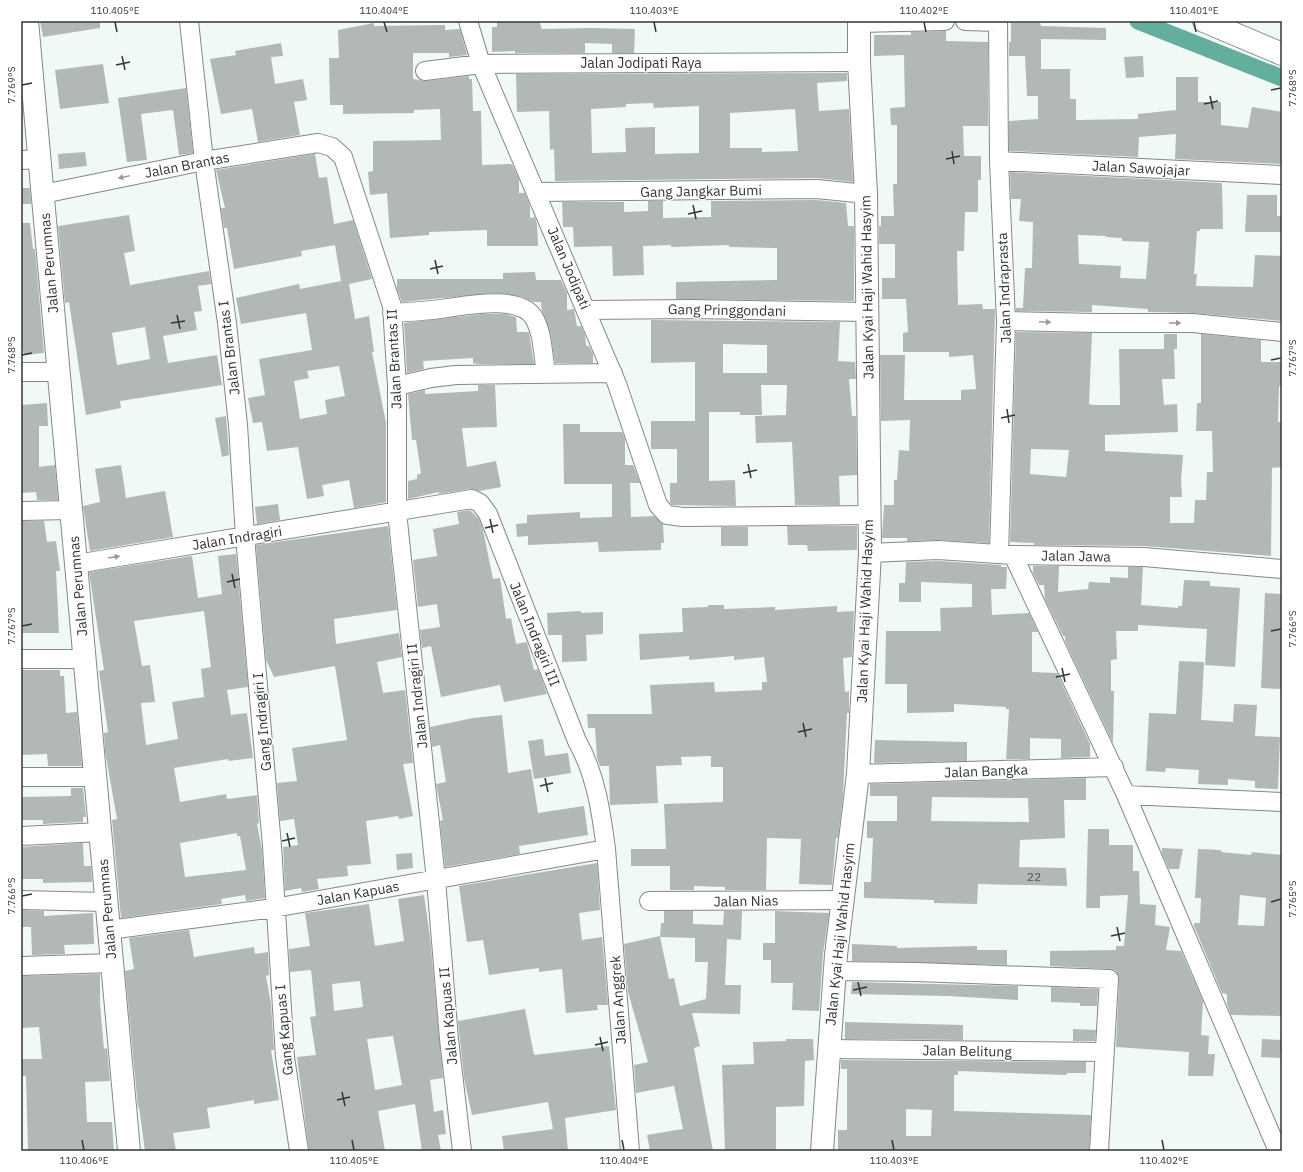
<svg xmlns="http://www.w3.org/2000/svg" width="1303" height="1172" viewBox="0 0 1303 1172" font-family="'IBM Plex Sans',sans-serif">
	<style>
		.lines { fill: none; stroke-linecap: round; stroke-linejoin: round }
		.canal { stroke: #63ae9c; stroke-width: 17 }
		.building { fill: #b1b8b6; fill-rule: evenodd }
		.minor-casing { stroke: #828987; stroke-width: 20 }
		.secondary-casing { stroke: #828987; stroke-width: 24 }
		.minor { stroke: #fff; stroke-width: 18 }
		.secondary { stroke: #fff; stroke-width: 22 }
		.oneway { fill: #999a9a }
		.ticks { fill: none; stroke: #333636; stroke-width: 1.5 }
		.labels { text-anchor: middle; dominant-baseline: central; stroke-width: 3; stroke-linejoin: round; paint-order: stroke }
		.number-label { font-size: 12px; fill: #525656 }
		.street-label { font-size: 14px; fill: #333636; stroke: #fff }
		.neatline { fill: none; stroke: #333636; stroke-width: 1.5 }
		.ticks-label { font-size: 10px; text-anchor: middle; fill: #333636 }
	</style>
	<rect width="100%" height="100%" fill="#f1f9f6"/>
	<g class="lines">
		<path class="canal" d="M1138,21L1282,78"/>
	</g>
	<path class="building" d="M40,21H100V28L43,37Z
		M497,21H539L542,29L591,28L635,29L634,53H612V44L585,43V53H515V51L492,52V27H497Z
		M374,23V26L445,25V30L460,29L467,55L449,57V53H413V79L426,81L469,76V79H472L473,111H481L482,165L512,164L519,179V193H525L530,206V218L535,217L537,224L538,246H487V230L429,232V235L390,238L387,193L370,195L368,172L373,171V141L441,140L440,109L414,110V113L343,114V105H330L329,58H339L338,30Z
		M1011,23H1040L1041,26L1106,28V40L1041,39V69H1070V99H1076V120L1138,119V114L1176,110V77H1198V102H1221V125L1248,128L1252,107L1282,112V164L1175,159L1176,134L1139,137L1138,157L1009,151V121L1038,119V96H1027L1025,56H1009V42H1011Z
		M946,31V41L988,42V126H963L964,156H981V180H978V212H965L964,251H957L958,305L982,304L983,309H995L989,543L939,540L907,541V538H882L884,505H894V480H897L899,450L909,451L910,420L881,421L880,355H905L904,400H961V390L976,389L973,355L949,357V352H903V333L908,332L906,299H882V278H895V244H879V226H881V216H894L893,184H897V125H891L890,108L905,107L904,55L874,56V35H911V32Z
		M281,43L283,56L271,57L275,84L303,79L307,100L294,102L300,135L258,142L252,109L221,114L210,59L236,55L235,51Z
		M1143,56L1144,77L1126,78L1124,57Z
		M103,64L109,103L60,109L55,70Z
		M847,73V81L817,83L819,111L849,109L853,182L817,178L555,181L554,149L550,150L549,111L517,112L516,74ZM653,103L654,108L699,106V153L655,154V127L625,128L626,152L592,153L591,109L626,107V104ZM795,109L798,151L762,152V148H730V113Z
		M186,88L193,153L179,155L173,110L141,114L147,160L127,162L118,98Z
		M85,152L87,166L59,169L58,154Z
		M315,154L319,178L327,177L334,224L353,220L372,279L349,284L355,319L369,316L374,352H372L386,423V502L354,508L349,480L322,485L324,496L307,499L298,447L267,451L262,422L253,423L248,398L265,395L259,359L312,350L306,313L241,324L236,298L299,284L300,289L341,281L335,245L301,251L302,256L234,269L227,228H224L221,208H225L216,170ZM339,366L345,396L325,400L327,414L300,419L294,381L309,378L307,371Z
		M1010,172L1222,183L1223,229H1200V231H1197L1194,274H1197L1196,286L1253,287L1255,255L1282,256V321L1194,313L1148,312V309L1092,305V312L1016,311V308H1023L1025,268H1032L1033,222L1019,221L1021,199H1011ZM1078,235L1106,236V237L1122,238V241L1149,242L1146,279L1120,278L1121,266L1079,264Z
		M21,188H30L31,204H21Z
		M1247,195H1277V216H1282V232H1245Z
		M817,200L846,203L848,226H854V301L676,299V282L777,280V248L729,247V245L671,247V245L643,246L644,275L613,276L612,246L574,247L573,227H563L562,202H624V212L648,211V201H663V218L711,217V201Z
		M129,215L135,251L124,253L130,285L209,271L211,284L198,286L202,311L194,312L197,330L163,336L168,363L217,355L222,385L120,401L121,408L86,415L69,302L65,303L58,226ZM145,327L150,359L117,365L112,333Z
		M21,223H30L33,249H35L44,353L24,355L23,351H21Z
		M535,272L536,280H561L567,293V310L574,309L577,326H581L585,335L586,346H589L593,354V363H555L551,335L542,311L541,302H533L522,297L509,294L493,293L402,302L397,289V279H503V273Z
		M482,314H505L516,317L517,332H529L534,364H477L473,363V358L423,361L424,369L407,373L404,323Z
		M651,320L840,322L838,361L855,362L856,379H849L852,416H856L857,475L839,476L840,505H795L792,442L756,443L755,416L786,415L787,385H761L762,415H740V412H709V481L735,480L736,506L672,505L670,503V483H677V449H651V421H695V362L651,363ZM723,344L767,345V373H723Z
		M1016,332L1092,333L1089,404L1093,405H1120L1119,349H1164V334H1177V349H1174L1175,379H1162L1164,405L1177,404L1178,432L1105,435V451L1183,455L1181,480L1182,497H1170V523H1194L1195,500H1206L1207,472H1213L1212,431H1196L1197,403H1201V334L1261,340V362H1282V386H1279L1278,422H1282V467L1272,468L1271,556L1144,546L1034,545V543L1010,542ZM1031,449L1069,450L1066,477L1030,474Z
		M478,385H495L497,427L462,428L467,467L496,461L501,487L480,491L470,489L439,494V492L408,499V481L417,479V475L421,473L416,440H412L408,394L425,390V394L478,391Z
		M47,403L48,426H39V467L55,465L58,500H37L36,492L21,493V405Z
		M226,416L229,455L222,457L215,418Z
		M563,424H580V432H622L625,439V465H633L640,483H630L631,517L654,516L663,524L664,543H661V550L599,552L598,542L528,545V536L517,537L516,524L527,523V515L580,512V518L612,517V484H564Z
		M121,465L126,498L165,491L173,537L90,551L83,506L100,502L95,469Z
		M278,504L280,520L257,524L255,507Z
		M470,510L479,519L483,530L493,579L500,578L506,619L511,618L516,644L527,642L534,670L538,669L547,694L504,702L500,685L441,697L431,646L422,648L420,630L440,627L437,604L418,607L413,560L437,556L433,529L459,524L457,512Z
		M21,521H44L47,542L56,541L60,571H56L59,633H21Z
		M388,526L397,610L334,619L336,644L399,633L402,657L377,662L383,693L405,690L413,763L403,764L413,816L399,819L398,816L366,821L371,864L347,866L348,876L317,879L319,889L302,892L301,888L285,891L283,847L298,845L294,819L280,821L277,783L297,781L292,748L347,740L335,666L274,677L266,660L256,545Z
		M787,526H857V550L808,551L807,545H788Z
		M721,527H748V546H721Z
		M236,554L248,687L227,690L231,715L247,713L253,758L229,761L228,759L174,768L180,802L226,794L227,799L257,795L259,823L257,824L262,850L265,898L246,901L245,895L221,899L222,904L121,918L112,820L117,819L105,751L104,733L108,732L99,671L104,670L89,572L192,556L198,598L222,594L218,556ZM204,611L211,667L201,669L204,697L172,702L178,739L146,745L141,703L155,702L150,665L142,666L134,621ZM237,833V836H240L246,870L185,877L180,843Z
		M938,561L1001,565V567H1007L1006,589H991L992,615L1029,613L1038,632H1032V672L1057,673L1090,744V757L1061,758V739L1030,738V759H1006L1009,709H1006V707L954,704V712L907,713V684H885L886,631H941L940,608L972,607V584L921,582V602H899V583H905L906,562Z
		M1033,566H1059L1058,592L1088,589L1089,582L1110,583V577L1128,578V567H1143L1141,605L1178,608V606H1182L1184,580L1210,581V586L1240,588L1235,667L1205,665L1207,629L1138,625V631H1116L1117,659L1111,660V691H1114L1113,743L1065,641V636H1063L1045,599L1044,585H1039L1033,573Z
		M1265,593L1282,594V689L1261,688Z
		M708,605H724V609L775,607V610L837,606V612L854,611L852,657L843,658L845,692L849,691V713H847L843,796L838,838H836L832,885L799,884L801,839L767,838L766,890H725V887L694,886V890H670V866H631V849H666L664,804L723,802V767H711V756L681,757L682,765L656,766L658,803L610,805L609,766H600L597,758L595,728H588L587,714H652L650,685L714,682L715,692L762,690V682H767L764,657L734,660V656L689,660V656L640,660L639,634L683,632L682,608L708,607Z
		M581,611V613L603,612V634L586,635L587,661L562,662V635H548L547,613Z
		M1179,661L1204,662L1201,720L1233,722L1234,704L1257,705L1255,736L1280,737L1278,789L1255,788V781L1228,779V785L1198,784L1199,770L1166,768L1165,772L1146,771L1149,713L1176,714Z
		M21,670H60V676H64L66,713L77,712L82,766H48L47,754L21,755Z
		M502,715L508,773L531,769L538,813L584,806L588,835L519,846L520,854L445,867L440,821L443,820L436,784L446,782L440,745L432,747L430,727L473,718Z
		M543,739L545,756L568,753L571,773L534,779L528,741Z
		M875,740L967,742V761L874,763Z
		M1086,778V800H1064L1065,838L1020,840L1019,867L1066,868L1067,886L978,884L977,904L934,903V900L864,898V882H871L873,838H867V821H897V796H870V784ZM932,797L1028,798L1029,822L931,821Z
		M71,788H83L86,817H83V822L43,824V820H21V797L71,796Z
		M1088,829H1109V845H1133V871H1139L1140,904L1156,905L1155,925L1170,927L1166,950L1181,951L1203,1001L1201,1035L1209,1036L1208,1054H1215L1213,1076H1188L1189,1052L1116,1047L1119,980L1115,970L1109,969L1050,966V951L1116,950V946H1124L1128,895L1100,896V908H1086Z
		M83,843L84,866H91L92,882L43,883V879H21V847Z
		M1162,848L1183,849L1179,869H1169L1162,853Z
		M1198,849L1221,850V852L1251,855L1252,852L1282,855V1016L1231,1015L1227,1004V994L1222,993L1194,926V923H1200L1201,898H1195ZM1240,895L1266,898L1264,926L1238,925Z
		M412,853L413,868L397,870L396,854Z
		M597,863L600,910L579,913L582,940L602,937L608,1005H597L598,1010L566,1013L562,969L539,972V968L489,975L483,940L467,942L459,886Z
		M424,895L430,937L443,1078L430,1080L434,1112L443,1110L446,1134L438,1135L441,1151H422L415,1104L378,1111L385,1151H309L297,1057L316,1055L310,1017L316,1016L311,970L290,972L289,949L310,946L305,913L369,904L375,946L404,941L398,899ZM360,981L363,1007L334,1011L332,984ZM393,1036L402,1085L375,1090L367,1039Z
		M21,910L44,911V916L93,913L94,944L64,945L65,954L32,955L31,927H21Z
		M664,911H693V924L723,925L724,911H742L741,940L727,939L725,985H741L740,1014L692,1013L700,1046L694,1048L713,1151H650L647,1135L683,1129L674,1086L636,1093L634,1065L648,1062L628,992L624,944L660,936V937L661,923H664ZM660,937L695,938V962H708L706,999L680,1006L674,978L669,979Z
		M775,911L829,913L823,954L819,1011L792,1010L793,983H771V960H763V943H775Z
		M189,930L194,957L254,947L255,954L268,952L269,975L266,976L271,1004L274,1050H271L279,1100L254,1104V1100L207,1108L210,1128L173,1133L176,1151H145L139,1107L138,1108L125,971L134,969L129,938Z
		M852,944L897,946V948L977,946V950H1007V965L852,961Z
		M100,974V1005L104,1049L107,1048L110,1081L85,1082L87,1122H112L114,1151H28L26,1076H21V1059H42L39,1027L21,1028V976Z
		M852,982L1018,986V1000L948,996L851,994Z
		M1051,987L1098,989L1097,1006H1080V1003L1051,1002Z
		M525,1009L534,1055L609,1046L616,1110L565,1118L568,1151H504L502,1136L553,1129L548,1102L472,1115L464,1078L458,1021Z
		M845,1022L963,1025V1040L845,1039Z
		M1073,1029L1096,1030L1095,1041H1073Z
		M786,1039H813L814,1060L805,1061L804,1106L776,1107V1151H725L722,1065L754,1064L753,1042L786,1041Z
		M1262,1039L1282,1040L1280,1058L1261,1057Z
		M841,1060L1086,1062V1073H1067L1066,1075L958,1071V1075H954V1111L1091,1115L1089,1151H838V1130H847V1069H841ZM906,1109L932,1110L931,1136H906Z"/>
	<g class="lines">
		<g class="minor-casing">
			<path id="minor" d="M189,21L204,161L227,323L238,425L245,537L272,846L285,1057L299,1151
				M468,21L481,64L617,384L658,505L667,515L683,517L869,515
				M965,21L998,22
				M998,21L999,161L1006,321L999,554
				M859,23L945,21
				M425,71L481,64L859,62
				M21,160L39,159
				M999,161L1282,175
				M536,192L817,189L866,194
				M43,194L204,161L318,143L332,147L343,157L392,306L397,386V512L436,880L449,1039L462,1151
				M586,310L691,309L868,312
				M392,313C411,312 429,311 447,308C469,305 521,295 534,318C543,333 543,356 546,374
				M1006,321L1097,323H1193L1282,332
				M21,372H59
				M397,386L431,378L456,375L613,373
				M21,511L71,510
				M870,553L938,550L1013,555L1144,557L1282,569
				M1013,555L1126,795L1278,1151
				M76,564L472,499L480,503L488,514L577,741C596,775 601,811 606,849L630,1151
				M21,659H84
				M858,774L1114,767
				M21,777H95
				M1126,795L1282,802
				M21,836L100,832
				M21,900L106,902
				M649,901L843,900
				M109,930L274,908L606,849
				M21,966L112,963
				M835,971L917,972L1109,979L1099,1151
				M829,1049L1104,1052"/>
		</g>
		<g class="secondary-casing">
			<path id="secondary" d="M27,21L129,1151
				M1204,21L1282,54
				M822,1151L836,955L858,774L870,553L866,194L859,62V21"/>
		</g>
		<use href="#minor" class="minor"/>
		<use href="#secondary" class="secondary"/>
	</g>
	<defs><path id="oneway-solid" d="M-6-.8H1V-3.2L6.5 0L1 3.2V.8H-6Z"/></defs>
	<g class="oneway">
		<use href="#oneway-solid" transform="translate(124 177) rotate(168)"/>
		<use href="#oneway-solid" transform="translate(1045 322) rotate(2)"/>
		<use href="#oneway-solid" transform="translate(1175 323)"/>
		<use href="#oneway-solid" transform="translate(114 557) rotate(-9)"/>
	</g>
	<path class="ticks" d="M115,22L117,32M384,22L387,32M654,22L656,32M924,22L926,32M1194,22L1196,32M122,56L125,70M116,65L130,62M22,85L32,83M1271,90L1281,88M1210,96L1213,109M1204,104L1218,101M952,151L954,164M946,159L960,156M693,205L696,219M688,214L702,211M435,260L438,274M430,269L443,266M177,315L180,329M171,323L185,321M22,355L32,353M1271,360L1281,358M1007,409L1009,423M1001,418L1015,415M748,464L751,478M743,473L757,470M490,519L493,533M485,528L498,525M232,574L235,588M227,582L240,579M22,626L32,624M1271,631L1281,629M1062,668L1065,682M1056,677L1070,674M803,723L806,737M798,732L812,729M545,778L548,792M540,786L553,783M287,833L290,847M282,841L295,838M22,896L32,894M1271,902L1281,899M1117,927L1120,941M1111,936L1125,933M858,982L861,996M853,990L867,987M600,1037L603,1051M595,1045L608,1042M342,1092L345,1106M337,1100L350,1097M82,1140L84,1150M352,1140L354,1150M622,1140L624,1150M892,1140L894,1150M1162,1140L1164,1150"/>
	<g class="labels">
		<g class="number-label">
			<text x="1034" y="876">22</text>
		</g>
		<g class="street-label">
			<text x="641" y="63">Jalan Jodipati Raya</text>
			<text transform="translate(187 165) rotate(-11)">Jalan Brantas</text>
			<text transform="translate(1141 168) rotate(3)">Jalan Sawojajar</text>
			<text transform="translate(701 191) rotate(-1)">Gang Jangkar Bumi</text>
			<text transform="translate(49 263) rotate(-95)">Jalan Perumnas</text>
			<text transform="translate(569 268) rotate(67)">Jalan Jodipati</text>
			<text transform="translate(867 287) rotate(-91)">Jalan Kyai Haji Wahid Hasyim</text>
			<text transform="translate(1004 288) rotate(-92)">Jalan Indraprasta</text>
			<text transform="translate(727 310) rotate(1)">Gang Pringgondani</text>
			<text transform="translate(229 348) rotate(-97)">Jalan Brantas I</text>
			<text transform="translate(394 359) rotate(-93)">Jalan Brantas II</text>
			<text transform="translate(237 538) rotate(-9)">Jalan Indragiri</text>
			<text transform="translate(1076 556) rotate(1)">Jalan Jawa</text>
			<text transform="translate(78 586) rotate(-95)">Jalan Perumnas</text>
			<text transform="translate(865 611) rotate(-88)">Jalan Kyai Haji Wahid Hasyim</text>
			<text transform="translate(535 634) rotate(68)">Jalan Indragiri III</text>
			<text transform="translate(417 696) rotate(-96)">Jalan Indragiri II</text>
			<text transform="translate(262 722) rotate(-95)">Gang Indragiri I</text>
			<text transform="translate(986 771) rotate(-2)">Jalan Bangka</text>
			<text transform="translate(358 893) rotate(-10)">Jalan Kapuas</text>
			<text transform="translate(746 901) rotate(-1)">Jalan Nias</text>
			<text transform="translate(107 909) rotate(-95)">Jalan Perumnas</text>
			<text transform="translate(840 934) rotate(-84)">Jalan Kyai Haji Wahid Hasyim</text>
			<text transform="translate(618 1000) rotate(-94)">Jalan Anggrek</text>
			<text transform="translate(448 1016) rotate(-95)">Jalan Kapuas II</text>
			<text transform="translate(284 1030) rotate(-95)">Gang Kapuas I</text>
			<text transform="translate(967 1051) rotate(1)">Jalan Belitung</text>
		</g>
	</g>
	<rect width="1303" height="1172" fill="none" stroke="#ffffff" stroke-width="44"/>
	<rect x="22" y="22" width="1259" height="1128" class="neatline"/>
	<g class="ticks-label">
		<text x="115" y="14">110.405°E</text>
		<text x="384" y="14">110.404°E</text>
		<text x="654" y="14">110.403°E</text>
		<text x="924" y="14">110.402°E</text>
		<text x="1194" y="14">110.401°E</text>
		<text transform="translate(11 85) rotate(-90)" y="4">7.769°S</text>
		<text transform="translate(1292 88) rotate(-90)" y="4">7.768°S</text>
		<text transform="translate(11 355) rotate(-90)" y="4">7.768°S</text>
		<text transform="translate(1292 358) rotate(-90)" y="4">7.767°S</text>
		<text transform="translate(11 626) rotate(-90)" y="4">7.767°S</text>
		<text transform="translate(1292 629) rotate(-90)" y="4">7.766°S</text>
		<text transform="translate(11 896) rotate(-90)" y="4">7.766°S</text>
		<text transform="translate(1292 899) rotate(-90)" y="4">7.765°S</text>
		<text x="84" y="1164">110.406°E</text>
		<text x="354" y="1164">110.405°E</text>
		<text x="624" y="1164">110.404°E</text>
		<text x="894" y="1164">110.403°E</text>
		<text x="1164" y="1164">110.402°E</text>
	</g>
</svg>
